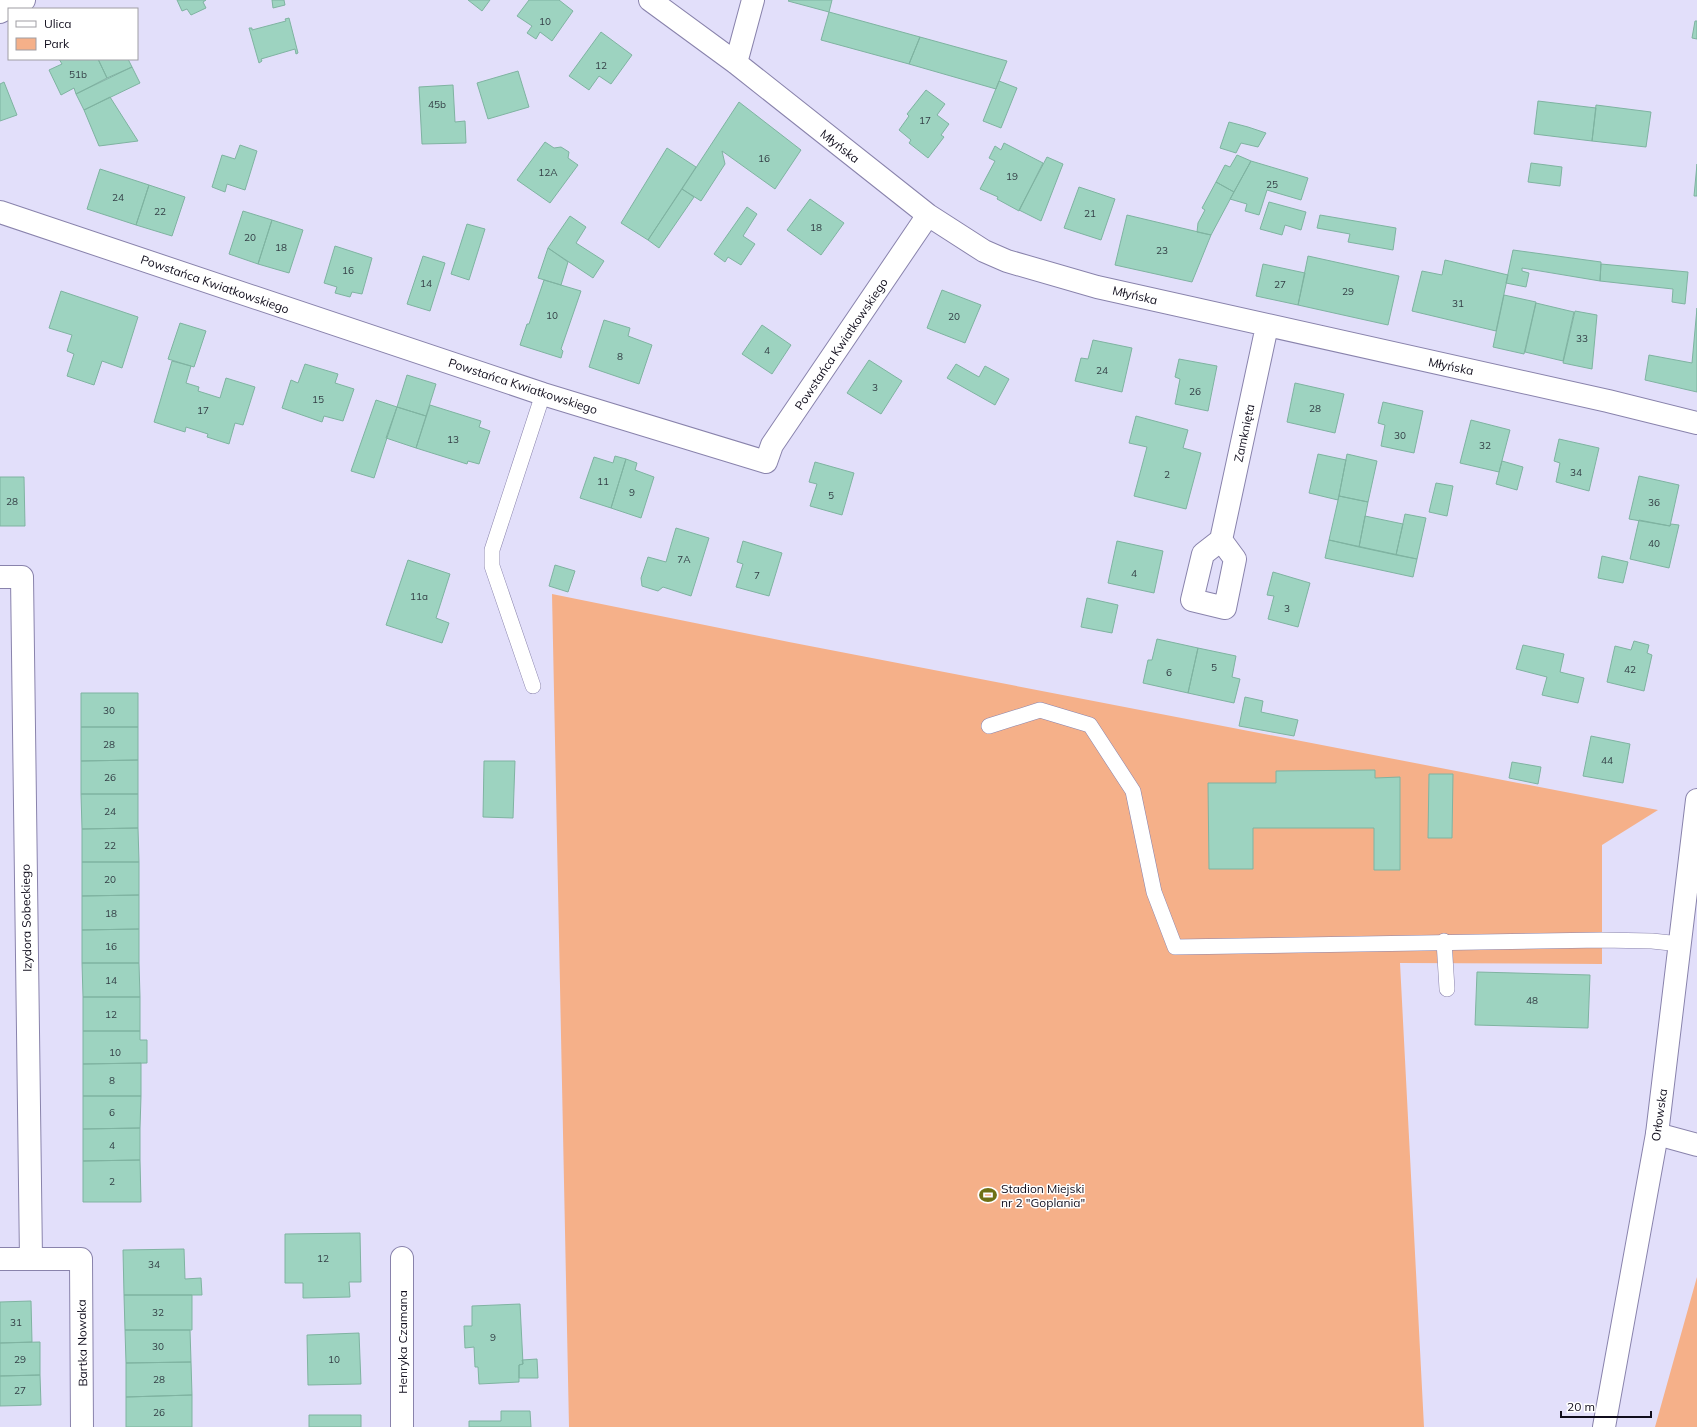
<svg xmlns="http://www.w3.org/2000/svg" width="1697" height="1427" viewBox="0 0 1697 1427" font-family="Mulish,sans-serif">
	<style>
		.green { fill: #f5b089 }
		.building { fill: #9dd3c0; stroke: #7fb3a1 }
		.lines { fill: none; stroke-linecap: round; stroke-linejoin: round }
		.lane-casing { stroke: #8983ac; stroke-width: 16 }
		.street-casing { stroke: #8983ac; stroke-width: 24 }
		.secondary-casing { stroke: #8983ac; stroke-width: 24 }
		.lane { stroke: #fff; stroke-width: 15 }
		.street { stroke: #fff; stroke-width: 22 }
		.secondary { stroke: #fff; stroke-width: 22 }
		.labels { text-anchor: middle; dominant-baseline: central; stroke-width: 3; stroke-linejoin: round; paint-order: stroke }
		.number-label { font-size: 10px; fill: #333e45 }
		.street-label { font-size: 12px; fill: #100d1c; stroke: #fff }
		.poi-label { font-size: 12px; fill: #100d1c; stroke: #fff; text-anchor: start }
	</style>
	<rect width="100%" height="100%" fill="#e2dffa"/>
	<path class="green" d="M552,594L789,642L1658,810L1602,845V964L1400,963L1424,1427H569Z
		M1697,1277V1427H1655Z"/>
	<path class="building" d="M177,0H206L203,2L206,8L191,15L187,9L182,11Z
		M272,0H284L285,5L273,8Z
		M468,0H490L482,11Z
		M529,0H559L573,11L552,41L540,32L536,39L527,33L532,26L517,16Z
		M789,0H832L829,12L788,1Z
		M829,12L920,37L909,64L821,40Z
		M289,18L298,53L296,54L295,49L261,59L262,61L259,63L249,28H252V30L286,21L285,19Z
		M1695,21H1697V39L1692,38Z
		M601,32L632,55L611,84L599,76L589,90L569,76Z
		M920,37L1007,61L996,89L909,64Z
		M59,59H98L107,78L76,94L74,88L61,95L49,70L62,64Z
		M98,59H128L132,67L107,78Z
		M132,67L140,83L84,110L76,94Z
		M518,71L529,107L488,119L477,83Z
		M999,81L1017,88L1001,128L983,121Z
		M4,82L17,115L0,121V84Z
		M453,85L455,122L465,121L466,143L422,144L419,87Z
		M926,90L945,104L937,115L949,124L941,135L944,137L928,158L909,143L911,140L899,130L909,116L907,114Z
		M110,97L138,141L99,146L84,110Z
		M1538,101L1596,108L1592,141L1534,134Z
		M739,102L801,150L775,189L722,151L725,164L701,201L682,189Z
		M1596,105L1651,112L1646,147L1592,141Z
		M1229,122L1248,127L1266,133L1258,147L1241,143L1236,153L1220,148Z
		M545,142L554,148L561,147L569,152L568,158L578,165L550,203L517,180Z
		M1004,143L1043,163L1019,211L997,199L998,197L980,189L995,161L989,158L995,146L1001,150Z
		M240,145L257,151L245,190L227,184L225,192L212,187L222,155L235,159Z
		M667,148L696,167L648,240L621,223Z
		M1237,155L1251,161L1234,192L1216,182L1225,165L1230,167Z
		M1047,157L1063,164L1041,221L1019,210Z
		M1251,161L1308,178L1301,200L1267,190L1259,215L1245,211L1247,204L1230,199Z
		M1531,163L1562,167L1560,186L1528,182Z
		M1697,164V196H1694Z
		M100,169L149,185L136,225L87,209Z
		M1216,182L1234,192L1211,235L1197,232L1198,223L1205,210L1202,208Z
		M149,185L185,197L172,236L136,225Z
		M1079,187L1115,199L1101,240L1064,228Z
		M682,189L694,197L659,248L648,240Z
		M810,199L844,223L821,255L787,230Z
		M1269,202L1306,212L1301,230L1285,225L1282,235L1260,229Z
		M747,207L757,214L743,236L755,244L741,265L728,257L725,262L714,254Z
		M243,211L272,220L258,264L229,254Z
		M1127,215L1211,235L1192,282L1115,265Z
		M1320,215L1396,228L1393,250L1348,242L1350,234L1317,228Z
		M570,216L586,227L576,243L604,261L593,278L548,248Z
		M272,220L303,230L289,273L258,264Z
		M467,224L485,229L469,280L451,274Z
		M335,246L372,258L362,294L352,292L350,297L335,293L337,287L324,283Z
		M548,248L568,262L561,285L538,278Z
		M1513,250L1601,262L1600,281L1522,268V271L1529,273L1526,287L1506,283Z
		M423,256L445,263L430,311L407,304Z
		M1308,256L1399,276L1388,325L1298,305Z
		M1445,260L1508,275L1496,331L1412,311L1422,271L1442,275Z
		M1263,264L1305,273L1298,305L1256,296Z
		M1601,264L1688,272L1685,304L1672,302L1673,289L1600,281Z
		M544,280L581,291L561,349L563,351L561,358L520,345L527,324H529Z
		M942,290L981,305L965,343L927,328Z
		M61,291L138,317L122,368L102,361L94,385L67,376L74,354L67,351L72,335L49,328Z
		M1504,295L1536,302L1524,354L1493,347Z
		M1536,303L1574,312L1563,361L1525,352Z
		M1697,308V392L1645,380L1649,355L1692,363Z
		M1575,311L1597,315L1592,369L1563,363Z
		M604,320L630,328L628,336L652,345L639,384L589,367Z
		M180,323L206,331L194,367L168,359Z
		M762,325L791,345L772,374L742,354Z
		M1093,340L1132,348L1122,392L1075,381L1081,358L1088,359Z
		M1179,359L1217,366L1208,411L1175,404L1180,379L1175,377Z
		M869,360L902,381L881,414L847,393Z
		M172,361L191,366L186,383L199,387L198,391L220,398L226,378L255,387L243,425L235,423L229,444L207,437L208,434L186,427L185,432L154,422Z
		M305,364L338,374L335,383L354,389L343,421L324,416L322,422L282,408L291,380L298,383Z
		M956,364L979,377L985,366L1009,379L995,405L947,378Z
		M407,375L436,384L426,416L397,407Z
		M1295,383L1344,394L1335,433L1287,422Z
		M376,400L397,407L374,478L351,471Z
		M1383,402L1423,411L1414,453L1381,446L1385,425L1378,423Z
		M430,405L481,421L479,427L490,431L479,464L468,461L467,464L416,448Z
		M397,407L426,416L416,448L386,438Z
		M1136,416L1188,430L1183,448L1201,453L1186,509L1134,496L1147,447L1129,443Z
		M1471,420L1510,430L1499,472L1460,463Z
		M1559,439L1599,448L1589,491L1556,482L1560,463L1554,461Z
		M1318,454L1346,460L1338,500L1309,493Z
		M1347,454L1377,461L1368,502L1339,496Z
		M615,456L626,459L611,508L580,498L594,457L613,463Z
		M626,459L637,463L635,470L654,477L641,518L611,508Z
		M1502,461L1523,467L1517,490L1496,484Z
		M815,462L854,473L842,515L810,506L817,484L809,482Z
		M1639,476L1679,485L1670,526L1629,519Z
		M0,477H24L25,526H0Z
		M1436,483L1453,486L1447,516L1429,512Z
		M1339,496L1368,502L1359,547L1329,540Z
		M1405,514L1426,518L1417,559L1396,555Z
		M1365,516L1403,524L1396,555L1359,547Z
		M1639,520L1670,526L1671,524L1679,525L1669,568L1630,559Z
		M676,528L709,538L691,596L663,587L658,591L642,586L641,578L648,557L666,562Z
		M1329,540L1417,559L1413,577L1325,558Z
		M743,541L782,553L769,596L736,587L743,564L737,562Z
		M1117,541L1163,551L1154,593L1108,583Z
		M1602,556L1628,562L1623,583L1598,578Z
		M408,560L450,574L436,618L449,623L442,643L386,625Z
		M555,565L575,571L568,592L549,586Z
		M1273,572L1310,583L1298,627L1268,619L1274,596L1267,595Z
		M1087,598L1118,605L1112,633L1081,627Z
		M1157,639L1198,648L1188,693L1143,683L1148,660H1152Z
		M1634,641L1649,645L1647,653L1652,655L1644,691L1607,682L1615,646L1631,650Z
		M1523,645L1564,654L1560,672L1584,678L1578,703L1542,695L1547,677L1516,669Z
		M1198,648L1236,656L1232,677L1240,679L1234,703L1188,693Z
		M81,693H138V727H81Z
		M1245,697L1263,701L1261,712L1298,720L1294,736L1239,726Z
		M81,727H138V760L81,761Z
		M1591,736L1630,744L1623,783L1583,776Z
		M138,760V794H81V761Z
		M484,761H515L513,818L483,817Z
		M1512,762L1541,767L1538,784L1509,778Z
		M1375,770V778L1400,777V870H1374V828H1253V869H1209L1208,783H1276V771Z
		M1429,774H1453L1452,838H1428Z
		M81,794H138V828L82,829Z
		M138,828L139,862H82V829Z
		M82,862H139V895L82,896Z
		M139,895V929L82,930V896Z
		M139,929V963H82V930Z
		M82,963H139L140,997H83Z
		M1477,972L1590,975L1588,1028L1475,1025Z
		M83,997H140V1031H83Z
		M83,1031H140V1040H147V1063L83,1064Z
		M141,1063V1096H83V1064Z
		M83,1096H141L140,1128L83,1129Z
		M140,1128V1160L83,1161V1129Z
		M140,1160L141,1202H83V1161Z
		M360,1233L361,1282H349L350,1297L303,1298V1283H285V1234Z
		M184,1249L185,1279L201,1278L202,1295H124L123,1250Z
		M124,1295H192V1330H125Z
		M31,1301L32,1342L0,1343V1302Z
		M520,1304L523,1364L519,1365V1382L479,1384L478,1367H475L474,1347L465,1348L464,1326H472V1306Z
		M125,1330H190L191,1362L126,1363Z
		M359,1333L361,1384L308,1385L307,1335Z
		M40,1342V1375L0,1376V1343Z
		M537,1359L538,1378H519V1365L523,1364L522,1360Z
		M191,1362L192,1395L126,1397V1363Z
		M40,1375L41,1405L0,1406V1376Z
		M192,1395V1427H126V1397Z
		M501,1411H530L531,1427H469V1421H501Z
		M309,1415H361V1427H309Z"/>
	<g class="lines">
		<g class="lane-casing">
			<path id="lane" d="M533,686L492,566V550L543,394
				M989,726L1040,710L1090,725L1133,791L1154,892L1175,947L1602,940L1652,941L1680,944
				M1444,941L1447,989"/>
		</g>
		<g class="street-casing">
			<path id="street" d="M650,0L736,63L928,215L984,251L1007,261L1097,287L1608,401L1697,423
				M0,12L24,0
				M736,63L753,0
				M0,212L543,394L766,462L772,445L928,215
				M1221,540L1235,559L1225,608L1192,600L1203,554L1221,540L1267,326
				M0,577H22L31,1259
				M1657,1134L1697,1145
				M402,1258V1427
				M0,1259H81L82,1427"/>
		</g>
		<g class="secondary-casing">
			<path id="secondary" d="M1604,1427L1657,1134L1697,800"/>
		</g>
		<use href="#lane" class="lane"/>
		<use href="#street" class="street"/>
		<use href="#secondary" class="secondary"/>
	</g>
	<defs>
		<g id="stadium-bare" transform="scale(1.38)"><path d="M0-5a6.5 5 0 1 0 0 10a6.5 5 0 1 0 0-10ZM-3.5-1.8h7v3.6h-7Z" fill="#6f7116" stroke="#fff" stroke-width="2.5" paint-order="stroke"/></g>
	</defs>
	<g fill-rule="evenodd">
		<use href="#stadium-bare" x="988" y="1195"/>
	</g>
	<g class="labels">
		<g class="number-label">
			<text x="545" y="21">10</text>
			<text x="601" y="65">12</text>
			<text x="78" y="74">51b</text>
			<text x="437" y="104">45b</text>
			<text x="925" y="120">17</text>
			<text x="764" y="158">16</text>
			<text x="548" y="172">12A</text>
			<text x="1012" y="176">19</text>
			<text x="1272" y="184">25</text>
			<text x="118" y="197">24</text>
			<text x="160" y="211">22</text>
			<text x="1090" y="213">21</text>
			<text x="816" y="227">18</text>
			<text x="250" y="237">20</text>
			<text x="281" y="247">18</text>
			<text x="1162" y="250">23</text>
			<text x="348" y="270">16</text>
			<text x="426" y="283">14</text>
			<text x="1280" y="284">27</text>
			<text x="1348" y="291">29</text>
			<text x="1458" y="303">31</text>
			<text x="552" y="315">10</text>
			<text x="954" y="316">20</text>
			<text x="1582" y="338">33</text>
			<text x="767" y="350">4</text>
			<text x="620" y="356">8</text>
			<text x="1102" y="370">24</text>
			<text x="875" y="387">3</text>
			<text x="1195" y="391">26</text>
			<text x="318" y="399">15</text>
			<text x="1315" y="408">28</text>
			<text x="203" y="410">17</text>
			<text x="1400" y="435">30</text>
			<text x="453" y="439">13</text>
			<text x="1485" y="445">32</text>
			<text x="1576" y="472">34</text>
			<text x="1167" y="474">2</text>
			<text x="603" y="481">11</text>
			<text x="632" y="492">9</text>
			<text x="831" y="495">5</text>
			<text x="12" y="501">28</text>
			<text x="1654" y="502">36</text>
			<text x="1654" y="543">40</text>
			<text x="684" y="559">7A</text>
			<text x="1134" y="573">4</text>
			<text x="757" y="575">7</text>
			<text x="419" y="596">11a</text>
			<text x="1287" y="608">3</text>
			<text x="1214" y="667">5</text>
			<text x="1630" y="669">42</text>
			<text x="1169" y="672">6</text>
			<text x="109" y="710">30</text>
			<text x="109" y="744">28</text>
			<text x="1607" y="760">44</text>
			<text x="110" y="777">26</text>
			<text x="110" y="811">24</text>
			<text x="110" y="845">22</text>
			<text x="110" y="879">20</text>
			<text x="111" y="913">18</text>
			<text x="111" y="946">16</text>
			<text x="111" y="980">14</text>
			<text x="1532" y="1000">48</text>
			<text x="111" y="1014">12</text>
			<text x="115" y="1052">10</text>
			<text x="112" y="1080">8</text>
			<text x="112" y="1112">6</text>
			<text x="112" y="1145">4</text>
			<text x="112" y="1181">2</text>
			<text x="323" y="1258">12</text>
			<text x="154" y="1264">34</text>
			<text x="158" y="1312">32</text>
			<text x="16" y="1322">31</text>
			<text x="493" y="1337">9</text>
			<text x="158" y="1346">30</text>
			<text x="20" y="1359">29</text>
			<text x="334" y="1359">10</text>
			<text x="159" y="1379">28</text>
			<text x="20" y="1390">27</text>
			<text x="159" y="1412">26</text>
		</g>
		<g class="street-label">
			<text transform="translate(840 146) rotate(38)">Młyńska</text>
			<text transform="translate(215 284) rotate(19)">Powstańca Kwiatkowskiego</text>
			<text transform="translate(1135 295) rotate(13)">Młyńska</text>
			<text transform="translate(841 344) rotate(-56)">Powstańca Kwiatkowskiego</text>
			<text transform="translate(1451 366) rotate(12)">Młyńska</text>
			<text transform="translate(523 386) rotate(18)">Powstańca Kwiatkowskiego</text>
			<text transform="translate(1244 433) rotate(-78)">Zamknięta</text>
			<text transform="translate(26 918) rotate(-91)">Izydora Sobeckiego</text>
			<text transform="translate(1659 1115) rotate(-82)">Orłowska</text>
			<text transform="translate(402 1342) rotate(-90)">Henryka Czamana</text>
			<text transform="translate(82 1343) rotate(-91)">Bartka Nowaka</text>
		</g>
		<g class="poi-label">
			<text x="1001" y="1188">Stadion Miejski<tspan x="1001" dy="14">nr 2 "Goplania"</tspan></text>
		</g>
	</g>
	<rect x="8" y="8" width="130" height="52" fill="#ffffff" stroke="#9f9ea4"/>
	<rect x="16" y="21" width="20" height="6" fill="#ffffff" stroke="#9f9ea4"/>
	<text x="44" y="28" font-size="12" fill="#100d1c">Ulica</text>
	<rect x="16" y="38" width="20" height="12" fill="#f5b089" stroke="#9f9ea4"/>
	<text x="44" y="48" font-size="12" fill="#100d1c">Park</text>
	<path d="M1561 1411v6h90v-6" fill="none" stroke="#100d1c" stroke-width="2"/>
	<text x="1567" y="1411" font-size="12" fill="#100d1c" stroke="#ffffff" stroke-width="3" paint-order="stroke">20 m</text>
</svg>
